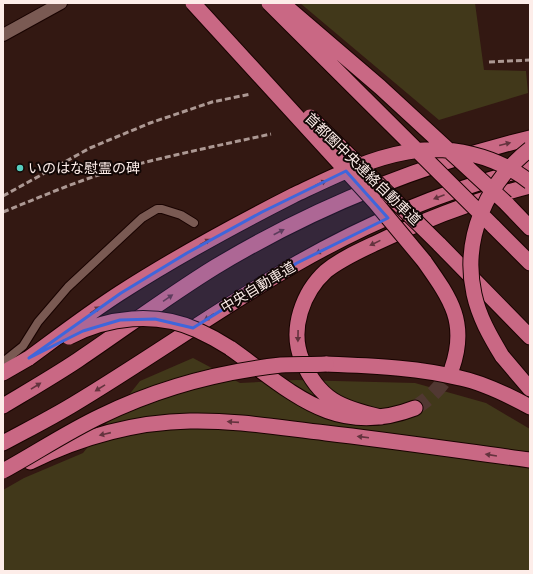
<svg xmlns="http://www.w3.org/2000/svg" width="533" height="574" viewBox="0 0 533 574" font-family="Poppins,'Noto Sans JP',sans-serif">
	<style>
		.green { fill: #41381a }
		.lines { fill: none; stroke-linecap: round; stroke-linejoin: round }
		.highway-tunnel { stroke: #513832; stroke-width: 15; stroke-dasharray: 15 8; stroke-linecap: butt }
		.street-casing { stroke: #190301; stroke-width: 10 }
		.secondary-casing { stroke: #190301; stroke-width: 14 }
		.highway-casing { stroke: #190301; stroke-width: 17 }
		.street { stroke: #7a5a53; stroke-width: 8 }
		.secondary { stroke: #7a5a53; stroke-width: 12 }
		.highway { stroke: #c96884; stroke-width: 15 }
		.rail { stroke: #ac9893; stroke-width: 3; stroke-dasharray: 6 3; stroke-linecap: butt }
		.highway-bridge-casing { stroke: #190301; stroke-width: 17; stroke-linecap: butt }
		.highway-bridge { stroke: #c96884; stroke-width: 15 }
		.oneway { fill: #64333e }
		.marked { fill: #3f66db; fill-opacity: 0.2; stroke: #3f66db; stroke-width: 3; stroke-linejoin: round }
		.poi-dot { fill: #58cebf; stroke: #120705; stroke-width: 1.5 }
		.labels { text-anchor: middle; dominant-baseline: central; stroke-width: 4; stroke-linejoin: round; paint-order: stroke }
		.poi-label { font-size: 14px; fill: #fdede9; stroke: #120705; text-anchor: start }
		.street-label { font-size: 14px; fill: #fdede9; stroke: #120705 }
	</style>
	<rect width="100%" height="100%" fill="#331812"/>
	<path class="green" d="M300,3H475L484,70L526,71L528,93L439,120Z
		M193,358L240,383L296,380L415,383L486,403L530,429V571H3V490L24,478L83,453L140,381Z"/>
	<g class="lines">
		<path class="highway-tunnel" d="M415,408C434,395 441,387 452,368"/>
		<g class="street-casing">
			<path id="street" d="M3,362L23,346L38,322L68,287L142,218L157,209H162L181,215L194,223"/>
		</g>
		<g class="secondary-casing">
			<path id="secondary" d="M3,35L61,3"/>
		</g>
		<g class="highway-casing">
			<path id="highway" d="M506,203L530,228
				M493,226L530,263
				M439,244L530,337
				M424,261C450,298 468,322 452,368
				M230,348C291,391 335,439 415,408
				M502,356L530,389
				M326,364C371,366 416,367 460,378C484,383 508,395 530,407
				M3,373L29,358
				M3,406C28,391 54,376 78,360C124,329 168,296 215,267C313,208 420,165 530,138
				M381,417C341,408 319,400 302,360C289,329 303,292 326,271C341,259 359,251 376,243C424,220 479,199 530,186
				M3,443C27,430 51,418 74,404C149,359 220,308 296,264C369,222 449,189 530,168
				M30,462C79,438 135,422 190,421C236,420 281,428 326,433C394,441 462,451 530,460"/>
		</g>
		<use href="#street" class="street"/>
		<use href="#secondary" class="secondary"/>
		<use href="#highway" class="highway"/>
		<path class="rail" d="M489,62L530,60
			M3,196L90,148L150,123L212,102L251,94
			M3,212C38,198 72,183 108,172C162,157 216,146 271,134"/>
		<g class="highway-bridge-casing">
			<path id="highway-bridge" d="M193,3L375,202L424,261
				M269,3L493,226
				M282,3L380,87L506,203
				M310,117L439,244
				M69,337C108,317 156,311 197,330C208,335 219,341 230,348
				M502,356C490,336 479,317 474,294C462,239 486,183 530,149
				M29,358C59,336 89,313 120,293C176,257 235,225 294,195C330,178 367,159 407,152C449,144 497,156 530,182
				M3,471C36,453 67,432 101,416C158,388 218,372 281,365C296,364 311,365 326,364"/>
		</g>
		<use href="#highway-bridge" class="highway-bridge"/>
	</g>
	<defs><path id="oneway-solid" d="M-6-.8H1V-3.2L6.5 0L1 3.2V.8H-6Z"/></defs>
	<g class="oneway">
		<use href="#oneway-solid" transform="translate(505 144) rotate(-14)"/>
		<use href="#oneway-solid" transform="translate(321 183) rotate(-25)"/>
		<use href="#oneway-solid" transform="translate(439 197) rotate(159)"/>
		<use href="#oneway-solid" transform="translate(279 232) rotate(-27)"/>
		<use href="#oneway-solid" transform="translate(205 242) rotate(-29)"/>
		<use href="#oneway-solid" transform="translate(375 243) rotate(154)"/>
		<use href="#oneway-solid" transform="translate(321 251) rotate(153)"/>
		<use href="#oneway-solid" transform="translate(168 298) rotate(-34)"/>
		<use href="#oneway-solid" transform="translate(95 310) rotate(-35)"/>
		<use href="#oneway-solid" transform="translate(209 317) rotate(146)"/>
		<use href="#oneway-solid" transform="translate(298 336) rotate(91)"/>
		<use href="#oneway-solid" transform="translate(36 386) rotate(-32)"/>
		<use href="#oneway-solid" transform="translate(100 388) rotate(148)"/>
		<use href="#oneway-solid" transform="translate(233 422) rotate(-176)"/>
		<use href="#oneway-solid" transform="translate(105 434) rotate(167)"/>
		<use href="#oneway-solid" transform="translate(363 437) rotate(-173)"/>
		<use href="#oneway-solid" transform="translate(491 455) rotate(-171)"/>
	</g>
	<path class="marked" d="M346,171L388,218L297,263L193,328L155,319L120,320L83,331L29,358L121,293L187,253L262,212Z"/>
	<circle class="poi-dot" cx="20" cy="168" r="4"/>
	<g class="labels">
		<g class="poi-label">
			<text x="28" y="168">いのはな慰霊の碑</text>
		</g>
		<g class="street-label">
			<text transform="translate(363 169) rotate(44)">首都圏中央連絡自動車道</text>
			<text transform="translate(258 287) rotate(-31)">中央自動車道</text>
		</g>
	</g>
	<rect width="533" height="574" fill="none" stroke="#fdede9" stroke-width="8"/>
</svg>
